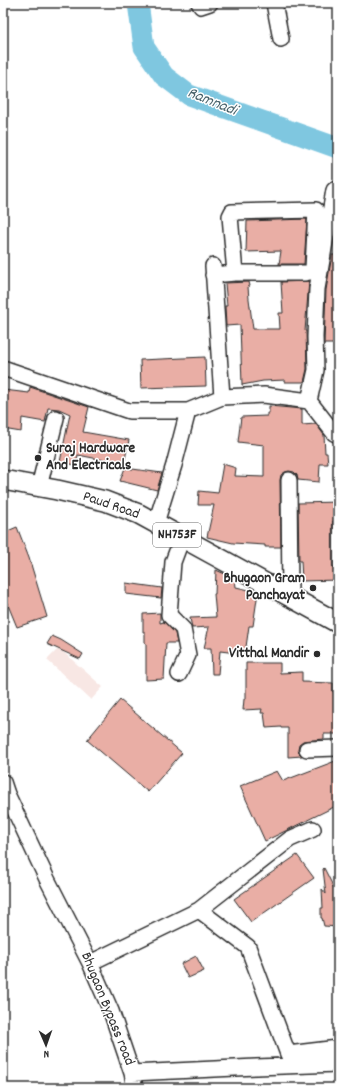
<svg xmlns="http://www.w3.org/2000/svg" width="341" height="1091" viewBox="0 0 341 1091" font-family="Dekko,sans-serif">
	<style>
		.built { fill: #f8e7e4 }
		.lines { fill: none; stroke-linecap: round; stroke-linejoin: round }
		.river { stroke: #7fc7e0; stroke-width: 21 }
		.building { fill: #e9aea5; stroke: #2b2b2b }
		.minor-casing { stroke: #2b2b2b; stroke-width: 18 }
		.major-casing { stroke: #2b2b2b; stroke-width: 22 }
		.minor { stroke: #fff; stroke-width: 15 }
		.major { stroke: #fff; stroke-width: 19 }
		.poi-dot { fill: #2b2b2b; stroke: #fff; stroke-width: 1.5 }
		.labels { text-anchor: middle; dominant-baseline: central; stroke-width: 3; stroke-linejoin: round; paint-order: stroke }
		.shield { fill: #fff; stroke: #6b6b6b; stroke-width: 1 }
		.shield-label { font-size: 14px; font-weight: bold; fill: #2b2b2b }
		.poi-label { font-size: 15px; font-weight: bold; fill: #2b2b2b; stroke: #fff; text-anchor: end }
		.street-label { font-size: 15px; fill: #2b2b2b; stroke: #fff }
		.water-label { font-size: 16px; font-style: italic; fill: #48626a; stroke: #fff }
	</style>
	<rect width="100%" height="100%" fill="#fff"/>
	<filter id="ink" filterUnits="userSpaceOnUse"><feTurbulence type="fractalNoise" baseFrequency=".025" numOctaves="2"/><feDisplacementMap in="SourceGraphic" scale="8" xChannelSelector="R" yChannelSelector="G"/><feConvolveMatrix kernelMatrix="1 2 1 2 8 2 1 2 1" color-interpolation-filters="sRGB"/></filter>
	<g filter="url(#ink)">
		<path class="built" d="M57,650H61L103,687L91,700L47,660Z"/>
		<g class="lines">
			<path class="river" d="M138,3L144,47L164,76L189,95L338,148"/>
		</g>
		<path class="building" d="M307,219L304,264H279L281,251L246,252L247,221Z
			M332,255H338V344H324L326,290Z
			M309,281L305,331H306L307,369L304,382H285V380L263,381L242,385L240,325L226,326L225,306H227L225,283L249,282L250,286L248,287L249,299L253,329H280L279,313H283L281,282Z
			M205,357L206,386L141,388L140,360Z
			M30,387L89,407L83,432L129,440L124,464L78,455L76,465L60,462L70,414L59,409L48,408L45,422L22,418L21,432L3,429L4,390L29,393Z
			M269,406L302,409V425L316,424L324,435L325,453H327L328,464H320L319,482L298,480L297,475L294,472L289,471L285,472L281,475L280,480L281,547H265V545L233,543L207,537L214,505H198L199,491L218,493L223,464L236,468L235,476L264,477V445L238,442L241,417L267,416V413H269Z
			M125,468L162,473L157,490L120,481Z
			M338,502V521H333V567H338V580L302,581L301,561H299L298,503Z
			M17,527L29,558L47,617L17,627L3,593V533Z
			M216,570L225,574L224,578L235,579L236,587L258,592L253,626H249L245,654L220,651L218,674H212L211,648H204L209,627L192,628L190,618L216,617L214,594H215Z
			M126,583L162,588L161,598L126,594Z
			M160,613V623L164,622L175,633L177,643H166L164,679L146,680V643H145V632H143V614Z
			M52,636L61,640L83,654L80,659L47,644Z
			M246,663H280V673L302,672V682L333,683V692H338L337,734H324V739L303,741L299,744L298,749L299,753L302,756L288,757V728H281V727L266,728L264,713H261L262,709L243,710L244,699H246Z
			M120,700L182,753L148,792L87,740Z
			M338,760V805L265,841L240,786L277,771L283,781Z
			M297,855L314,878L251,922L234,899Z
			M324,868L334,888L338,886V927L324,926L322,918H321V908H323L322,889L326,894L323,869Z
			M196,956L204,971L188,978L181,964Z"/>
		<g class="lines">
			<g class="minor-casing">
				<path id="minor" d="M199,3L201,6L210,3
					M274,3L281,39
					M213,266L222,397
					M213,275L235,273H305L310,272L313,269L316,210L232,212L230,216L235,273
					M3,368L129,411H188L174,465L156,523
					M309,401L316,370L315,337L317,289L334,190
					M188,411L222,397L264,395L309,401L334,433L338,435
					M289,480L290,598
					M39,487L56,418
					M179,674L188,655L183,629L169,615L173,562L182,538
					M307,749L338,748
					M3,782L7,794L47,879L90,963L111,1011L132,1073L135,1088
					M199,910L248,947L288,1054L338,1048
					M90,963L199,910L290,839L313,829
					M132,1073L256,1067L338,1064"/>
			</g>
			<g class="major-casing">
				<path id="major" d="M3,480L57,490L105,501L139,514L338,623"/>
			</g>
			<use href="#minor" class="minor"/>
			<use href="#major" class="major"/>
		</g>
	</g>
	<g class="poi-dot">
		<circle cx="38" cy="458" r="4"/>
		<circle cx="313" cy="588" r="4"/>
		<circle cx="317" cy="654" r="4"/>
	</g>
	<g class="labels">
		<rect class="shield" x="153" y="523" width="48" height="24" rx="3"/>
		<g class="shield-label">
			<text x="177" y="535">NH753F</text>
		</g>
		<g class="poi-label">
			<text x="46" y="449" text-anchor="start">Suraj Hardware<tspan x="46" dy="17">And Electricals</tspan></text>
			<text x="305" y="579">Bhugaon Gram<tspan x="305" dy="17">Panchayat</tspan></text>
			<text x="309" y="654">Vitthal Mandir</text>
		</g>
		<g class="street-label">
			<text transform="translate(111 506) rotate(19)">Paud Road</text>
			<text transform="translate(107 1009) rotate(68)">Bhugaon Bypass road</text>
		</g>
		<g class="water-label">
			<text transform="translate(212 102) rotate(22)">Ramnadi</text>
		</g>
	</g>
	<rect width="341" height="1091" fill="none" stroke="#fff" stroke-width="16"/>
	<rect x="8" y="8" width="325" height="1075" fill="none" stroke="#2b2b2b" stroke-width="1.5" filter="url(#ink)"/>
	<g transform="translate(46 1045) rotate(178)" stroke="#ffffff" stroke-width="3" paint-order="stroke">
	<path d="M0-3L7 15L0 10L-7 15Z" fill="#2b2b2b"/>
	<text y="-6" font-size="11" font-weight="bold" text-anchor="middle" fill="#2b2b2b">N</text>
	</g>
</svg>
